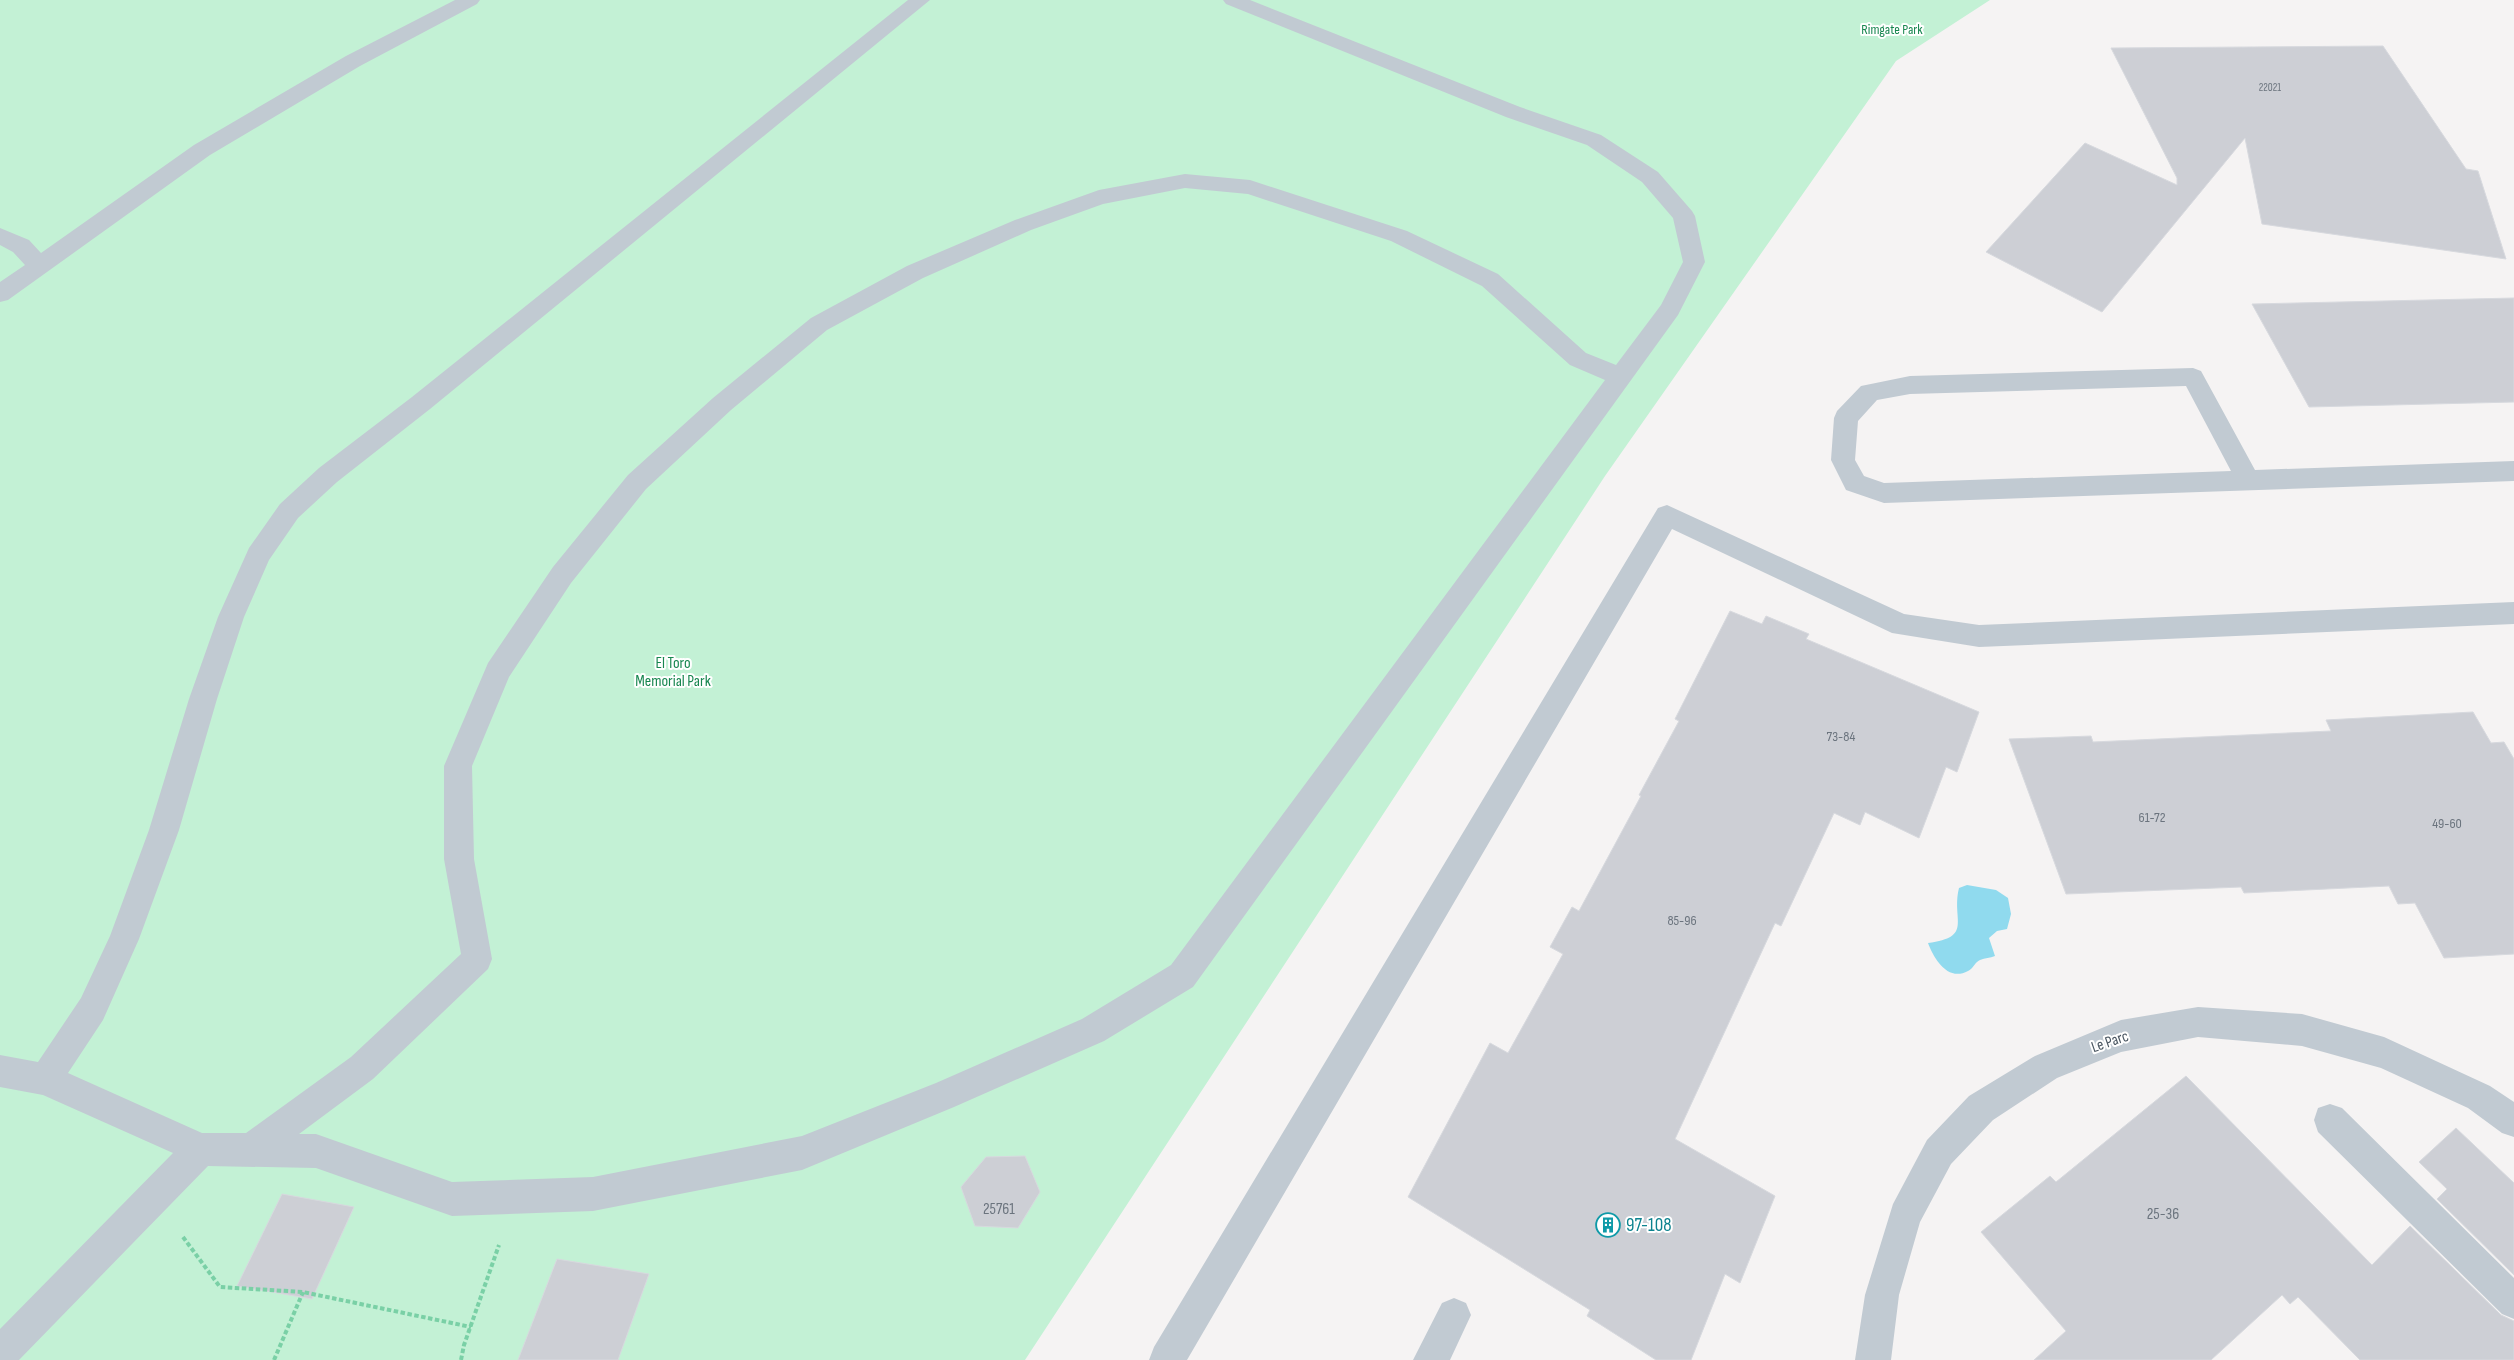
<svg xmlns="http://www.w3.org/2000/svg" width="2514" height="1360" viewBox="0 0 2514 1360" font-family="'Sofia Sans Condensed',sans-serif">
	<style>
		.green { fill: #c3f1d5 }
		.water { fill: #90daee }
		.building { fill: #cdcfd5; stroke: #d7d9de }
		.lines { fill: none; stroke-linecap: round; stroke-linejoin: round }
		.path { stroke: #7ad0a6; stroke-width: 4; stroke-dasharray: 4.5 2.5; stroke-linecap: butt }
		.minor { fill: #c1cad2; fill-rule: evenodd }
		.labels { text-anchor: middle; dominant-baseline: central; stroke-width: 4; stroke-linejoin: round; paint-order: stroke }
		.far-number-label { font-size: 11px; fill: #6b747e }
		.far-park-label { font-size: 14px; fill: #17864f; stroke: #fff }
		.number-label { font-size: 14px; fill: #6b747e }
		.park-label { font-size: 16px; fill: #17864f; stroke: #fff }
		.street-label { font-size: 16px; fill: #4a5661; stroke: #fff }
		.near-number-label { font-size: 16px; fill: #6b747e }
		.near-culture-label { font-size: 19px; fill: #0d838f; stroke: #fff; text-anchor: start }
	</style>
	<rect width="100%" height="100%" fill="#f5f3f3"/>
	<path class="green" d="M0,0H1990L1896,61L1605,476L1025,1360H0Z"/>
	<path class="water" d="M1967,885L1996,890L2008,898L2011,914L2007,929L1997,931L1989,938L1995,956C1990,958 1985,958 1980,960C1975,962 1973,969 1968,971C1948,982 1934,959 1928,943C1974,937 1951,920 1959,888Z"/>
	<path class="building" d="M2383,46L2466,169L2478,171L2506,259L2262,224L2245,138L2102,312L1986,252L2085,143L2177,185V178L2111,48Z
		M2514,298V402L2309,407L2252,304Z
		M1730,611L1762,624L1766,616L1809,634L1806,639L1979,712L1957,772L1946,767L1919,838L1865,812L1860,825L1834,813L1781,926L1775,923L1675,1139L1775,1196L1740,1283L1725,1274L1691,1360H1656L1587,1316L1590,1310L1408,1197L1490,1043L1508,1053L1563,954L1550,947L1572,907L1579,911L1641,796L1639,795L1679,721L1675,719Z
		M2473,712L2491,743L2504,742L2514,759V954L2444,958L2415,903L2398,904L2389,886L2244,893L2241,887L2066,894L2009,739L2091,736L2093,742L2331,731L2326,720Z
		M2186,1076L2372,1265L2410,1226L2501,1315L2514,1321V1360H2360L2298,1297L2290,1304L2282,1295L2211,1360H2034L2066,1331L1981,1232L2050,1176L2056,1182Z
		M2456,1128L2514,1183V1275L2437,1199L2447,1189L2419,1162Z
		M1025,1156L1040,1192L1018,1228L975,1226L961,1187L986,1157Z
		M282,1194L354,1207L312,1299L237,1286Z
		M557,1259L649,1274L618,1360H518Z"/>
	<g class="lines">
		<path class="path" d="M183,1237L220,1287L303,1292L471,1327
			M274,1360L303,1292
			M461,1360L464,1345L499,1245"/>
		<path class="minor" d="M455,0H480L477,4L360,66L210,155L8,300L0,302V282L25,265L13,252L0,245V228L29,240L41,253L194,145L346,56Z
			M908,0H930L430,409L337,482L298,518L269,560L244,617L217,699L179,830L139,939L103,1020L68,1073L202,1133H246L351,1057L461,954L444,859V766L488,663L553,567L628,475L713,398L811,318L907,266L1015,220L1099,190L1185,174L1250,180L1407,231L1498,274L1586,353L1616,365L1661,305L1683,262L1673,218L1642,182L1587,145L1506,117L1226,4L1223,0H1250L1520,107L1601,135L1658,172L1692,211L1695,216L1705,262L1678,315L1193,987L1104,1041L954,1107L802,1170L593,1211L452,1216L316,1168L208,1166L19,1360H0V1329L173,1153L43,1095L0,1087V1055L38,1062L81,998L110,936L149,830L189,699L218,617L249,548L280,504L319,468L412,397ZM1185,188L1248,194L1391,241L1482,286L1570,365L1605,380L1171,965L1082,1019L936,1083L802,1136L593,1177L452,1182L316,1134H299L373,1079L488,969L492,959L474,859L472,766L509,677L571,583L646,489L731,410L827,330L923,278L1031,230L1103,204Z
			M2193,368L2201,371L2255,470L2514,461V481L1884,503L1846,490L1831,460L1834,418L1837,411L1861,386L1910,376ZM2186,386L2231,471L1884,483L1864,476L1855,460L1858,421L1877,400L1910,394Z
			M1667,505L1904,614L1979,625L2514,602V624L1979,647L1892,633L1672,529L1187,1360H1149L1154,1347L1658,508Z
			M2198,1007L2302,1014L2384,1037L2490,1086L2514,1102V1137L2502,1133L2468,1108L2381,1068L2302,1046L2198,1037L2121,1052L2057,1078L1993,1120L1951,1164L1920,1222L1899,1295L1891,1360H1855L1865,1295L1893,1204L1927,1140L1969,1096L2035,1056L2121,1020Z
			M2330,1104L2342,1108L2514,1278V1319L2502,1314L2318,1132L2314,1120L2318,1108Z
			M1454,1298L1466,1303L1471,1315L1450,1360H1413L1442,1303Z"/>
	</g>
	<defs>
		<g id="building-ring" transform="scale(1.25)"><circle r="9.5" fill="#fff" stroke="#0f9aa8" stroke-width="1.5"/><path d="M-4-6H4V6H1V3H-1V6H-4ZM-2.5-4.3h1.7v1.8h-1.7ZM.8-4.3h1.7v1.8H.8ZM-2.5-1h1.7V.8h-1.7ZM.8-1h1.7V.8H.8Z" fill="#0f9aa8"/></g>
	</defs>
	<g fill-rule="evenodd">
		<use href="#building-ring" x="1608" y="1225"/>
	</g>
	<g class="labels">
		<g class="far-number-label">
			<text x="2270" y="87">22021</text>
		</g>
		<g class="far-park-label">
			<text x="1892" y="29">Rimgate Park</text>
		</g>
		<g class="number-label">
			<text x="1841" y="736">73-84</text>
			<text x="2152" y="817">61-72</text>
			<text x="2447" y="823">49-60</text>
			<text x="1682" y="920">85-96</text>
		</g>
		<g class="park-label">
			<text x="673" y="663">El Toro<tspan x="673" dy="18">Memorial Park</tspan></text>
		</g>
		<g class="street-label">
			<text transform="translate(2110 1042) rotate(-19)">Le Parc</text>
		</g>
		<g class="near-number-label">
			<text x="999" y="1209">25761</text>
			<text x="2163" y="1214">25-36</text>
		</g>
		<g class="near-culture-label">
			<text x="1626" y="1225">97-108</text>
		</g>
	</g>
</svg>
